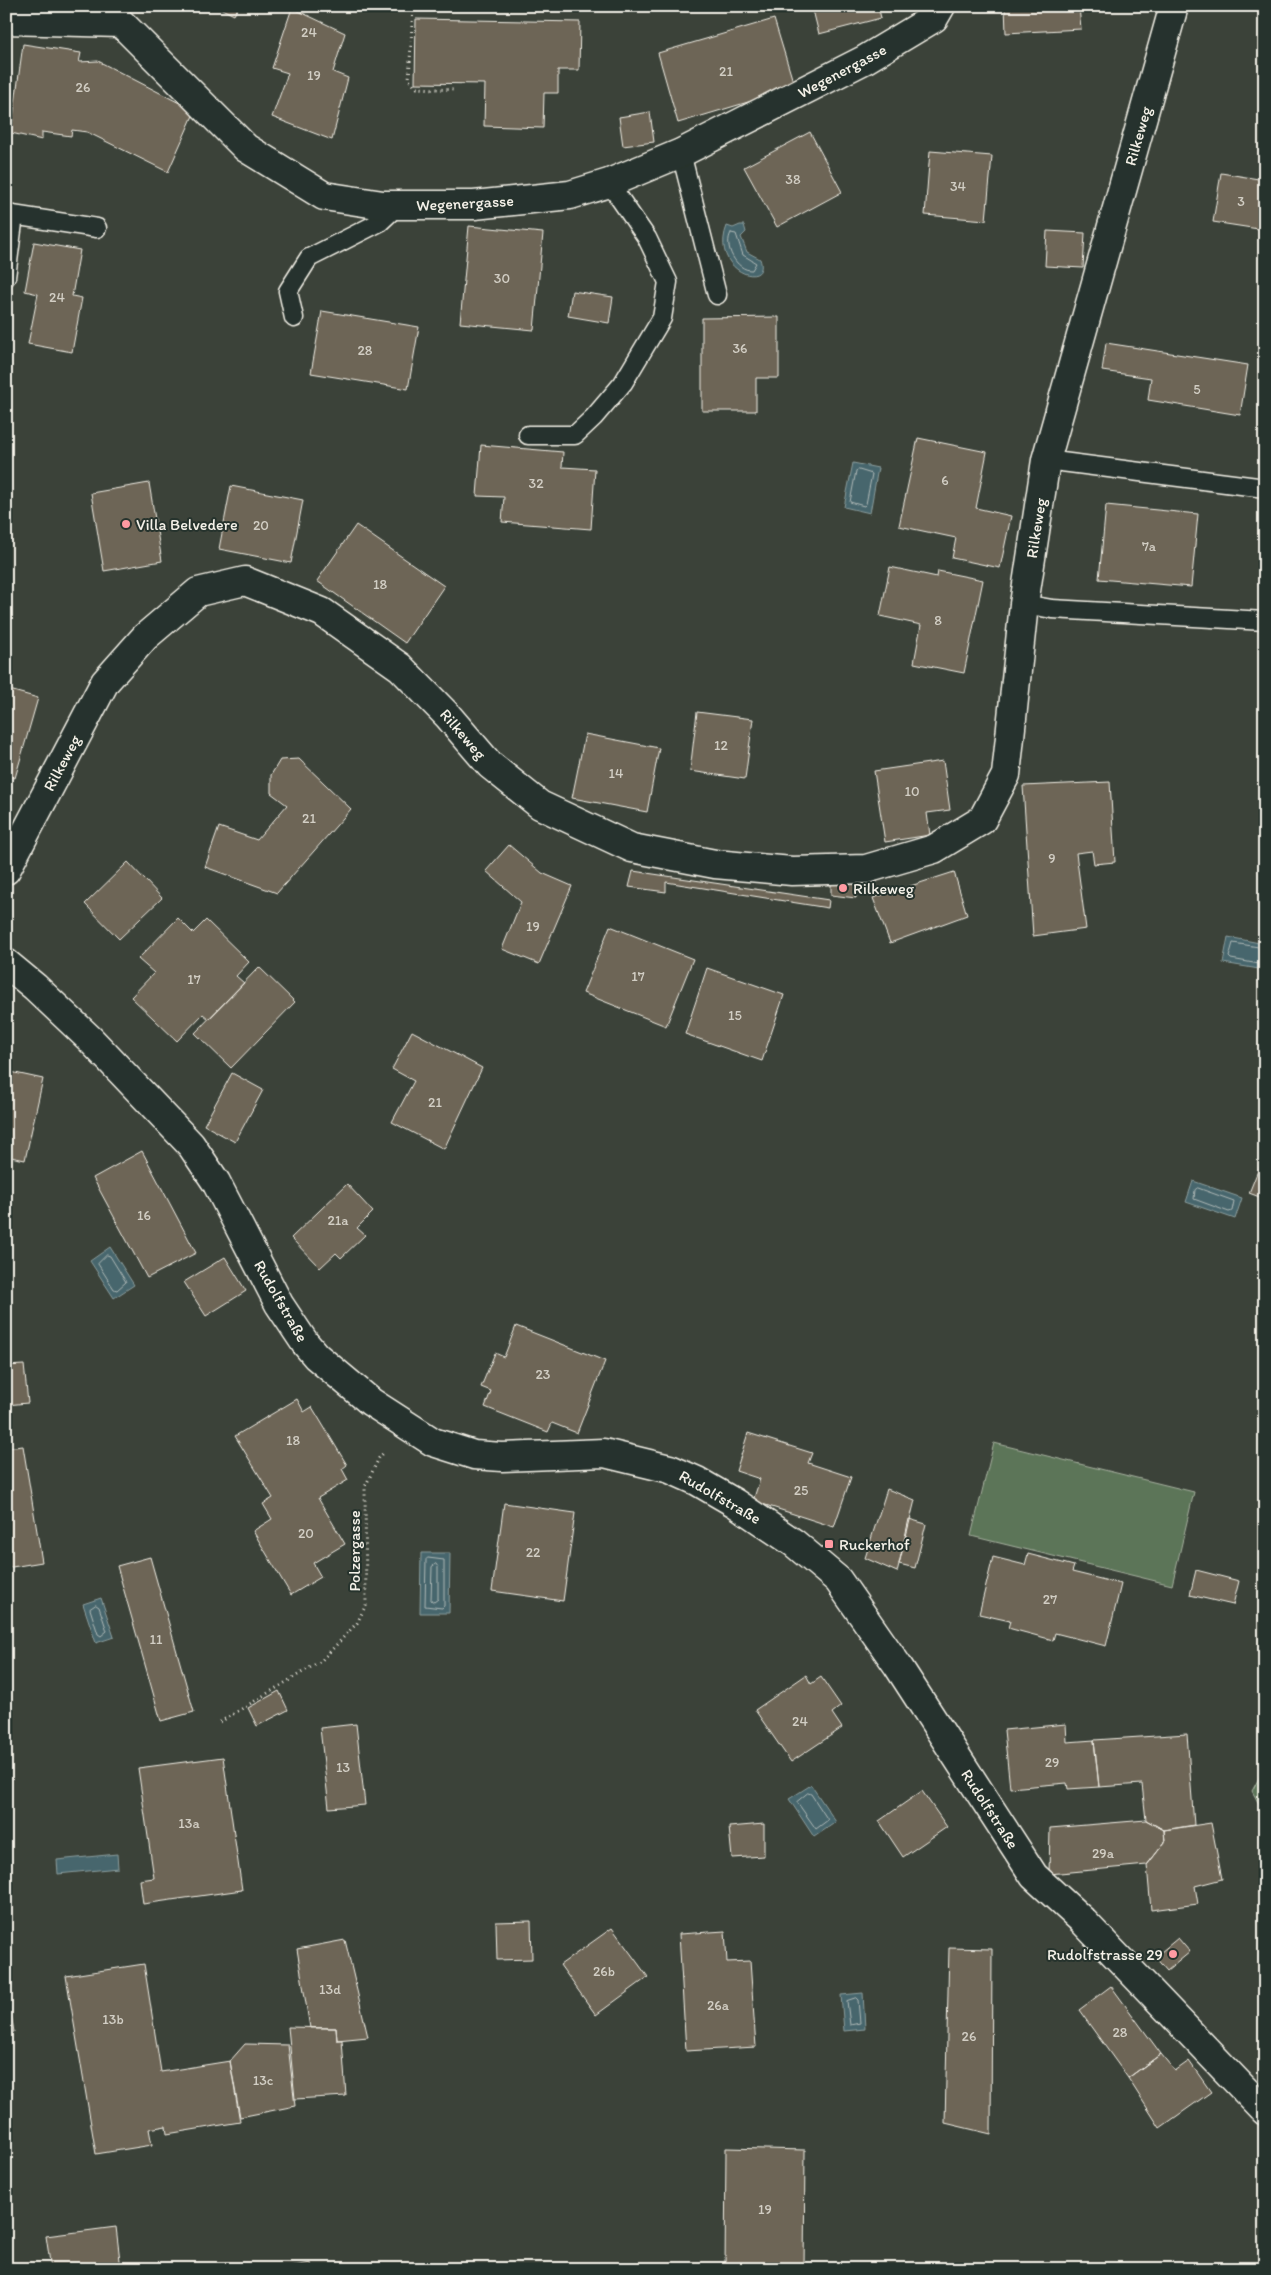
<svg xmlns="http://www.w3.org/2000/svg" width="1271" height="2275" viewBox="0 0 1271 2275" font-family="Itim,sans-serif">
	<style>
		.green { fill: #5b7459; stroke: #a8b2a0 }
		.water { fill: #47666d; stroke: #8c9e9e }
		.lines { fill: none; stroke-linecap: round; stroke-linejoin: round }
		.shore { stroke: #afb9b7; stroke-width: 1 }
		.building { fill: #6d6556; stroke: #f4f1e8 }
		.service-casing { stroke: #f4f1e8; stroke-width: 21 }
		.minor-casing { stroke: #f4f1e8; stroke-width: 31 }
		.path { stroke: #f4f1e8; stroke-width: 3; stroke-dasharray: 1 4; stroke-linecap: butt }
		.service { stroke: #26332d; stroke-width: 18 }
		.minor { stroke: #26332d; stroke-width: 28 }
		.poi-dot { fill: #ff9aa2; stroke: #26332d; stroke-width: 2 }
		.labels { text-anchor: middle; dominant-baseline: central; stroke-width: 4; stroke-linejoin: round; paint-order: stroke }
		.number-label { font-size: 14px; fill: #d2cec4 }
		.street-label { font-size: 16px; fill: #f4f1e8; stroke: #26332d }
		.poi-label { font-size: 16px; fill: #f4f1e8; stroke: #26332d; text-anchor: start }
	</style>
	<rect width="100%" height="100%" fill="#3b4239"/>
	<filter id="ink" filterUnits="userSpaceOnUse"><feTurbulence type="fractalNoise" baseFrequency=".02" numOctaves="2"/><feDisplacementMap in="SourceGraphic" scale="10" xChannelSelector="R" yChannelSelector="G"/><feConvolveMatrix kernelMatrix="1 2 1 2 8 2 1 2 1" color-interpolation-filters="sRGB"/></filter>
	<g filter="url(#ink)">
		<path class="green" d="M994,1443L1194,1492L1172,1585L971,1536Z
			M1265,1767V1815L1252,1791Z"/>
		<path class="water" d="M740,225H744L746,232L741,237L747,252L760,259C771,291 709,272 727,226L733,228Z
			M853,463L878,468L870,513L844,507Z
			M1228,937L1265,944V970L1223,963Z
			M1193,1181L1242,1198L1235,1219L1186,1202Z
			M110,1247L134,1285L114,1298L90,1261Z
			M421,1553H450L449,1613H420Z
			M101,1598L114,1637L96,1643L83,1604Z
			M811,1785L836,1822L814,1837L789,1799Z
			M117,1854L118,1868L58,1874L57,1860Z
			M863,1993L865,2029L844,2031L841,1995Z"/>
		<g class="lines">
			<path class="shore" d="M731,233L736,234L743,255L756,263L752,270C736,271 723,245 731,233Z
				M859,470L872,474L866,504L864,506L850,502L856,471Z
				M1265,948L1233,943L1229,957L1231,959L1265,965
				M1198,1188L1234,1201L1232,1211L1229,1212L1194,1199L1195,1190Z
				M107,1255L110,1256L126,1282L117,1290L114,1289L98,1264Z
				M428,1558L444,1560V1606L442,1608L425,1606L426,1560Z
				M436,1564L438,1567V1599L434,1602L431,1600L432,1567Z
				M96,1605L99,1607L107,1631L101,1636L98,1634L90,1609Z
				M808,1793L811,1794L828,1820L816,1829L797,1802Z
				M856,1998L858,2000L860,2023L850,2025L847,2001Z"/>
		</g>
		<path class="building" d="M216,6H239L234,15Z
			M812,6H878L881,18L819,34Z
			M1005,6H1079L1081,29L1006,33Z
			M292,8L345,33L333,72L348,78L332,140L272,117L288,73L272,68Z
			M416,19L580,22L579,70H558V93H544L543,128L484,126L485,84L415,83Z
			M774,19L795,88L678,123L658,53Z
			M23,44L81,53L79,62L98,61L195,111L168,172L87,132L72,130L71,136L42,132V140L11,133Z
			M650,112L654,142L623,146L619,117Z
			M810,132L842,192L777,227L744,167Z
			M930,151L992,156L986,220L925,215Z
			M1221,173L1265,180V230L1213,222Z
			M469,226L543,233L534,330L460,323Z
			M1047,231L1085,233L1083,268L1045,266Z
			M34,242L80,250L72,296L82,298L72,352L28,344L38,294L25,291Z
			M572,291L613,297L609,323L568,316Z
			M322,311L419,327L408,389L311,373Z
			M779,317V378H756V411H702V318Z
			M1106,343L1248,365L1240,415L1148,400L1151,378L1102,371Z
			M918,438L987,452L976,508L1011,516L1000,568L952,558L956,538L899,526Z
			M481,445L563,452L562,467L595,469L591,529L502,522L504,497L477,496Z
			M149,483L162,561L104,571L91,493Z
			M231,486L303,500L291,563L219,549Z
			M1106,505L1198,514L1191,587L1099,579Z
			M356,525L444,586L405,643L317,581Z
			M890,567L937,577L938,571L983,580L964,673L914,663L921,625L880,616Z
			M6,689L38,698L15,778L6,775Z
			M697,712L753,719L745,779L690,771Z
			M585,734L659,748L647,812L572,798Z
			M299,759L351,809L277,893L205,867L219,827L257,840L287,805L271,793V775L280,760Z
			M943,761L950,810L927,813L930,835L885,842L874,771Z
			M1110,782L1115,862L1094,864L1092,851L1076,853L1086,929L1033,936L1023,786Z
			M509,845L542,873L572,886L539,964L502,949L521,902L486,871Z
			M128,862L162,898L119,939L85,904Z
			M633,871L829,900L828,908L666,882V892L629,887Z
			M954,872L967,915L890,943L873,898Z
			M831,880L856,882V898L831,895Z
			M178,918L193,933L206,920L249,962L236,976L244,983L209,1019L203,1014L177,1041L131,997L154,973L138,959Z
			M610,926L693,959L666,1026L583,993Z
			M259,967L295,1002L231,1068L195,1033Z
			M707,968L784,995L762,1061L685,1034Z
			M412,1031L482,1068L444,1149L392,1122L414,1081L392,1069Z
			M6,1071L43,1079L25,1160L6,1156Z
			M232,1073L263,1090L235,1142L204,1125Z
			M142,1151L196,1253L147,1278L93,1178Z
			M1265,1153V1199L1249,1193Z
			M347,1184L373,1212L357,1228L365,1235L341,1258L336,1253L320,1268L291,1238Z
			M225,1257L246,1291L206,1316L184,1282Z
			M516,1326L605,1361L577,1433L552,1423L548,1432L485,1407L491,1391L481,1387L495,1353L504,1357Z
			M24,1365L28,1403L6,1405V1366Z
			M297,1399L304,1412L312,1407L347,1465L342,1469L348,1480L318,1498L345,1544L313,1563L321,1577L291,1595L253,1531L272,1519L263,1504L273,1498L235,1436Z
			M748,1433L812,1453L808,1463L851,1477L834,1527L753,1501L760,1479L736,1471Z
			M23,1446L42,1562L6,1568V1448Z
			M887,1489L915,1500L897,1572L865,1558Z
			M504,1503L575,1513L563,1601L492,1591Z
			M909,1519L926,1524L915,1568L899,1564Z
			M1028,1554L1074,1566L1072,1572L1121,1584L1106,1646L1055,1633L1053,1640L1008,1628L1010,1621L979,1614L993,1557L1025,1565Z
			M150,1557L194,1712L161,1721L117,1566Z
			M1196,1570L1239,1581L1233,1605L1190,1595Z
			M806,1675L811,1684L821,1677L841,1706L832,1713L842,1728L791,1762L755,1710Z
			M279,1691L288,1710L257,1726L248,1708Z
			M356,1724L365,1805L329,1808L320,1728Z
			M1066,1724L1067,1742L1094,1740L1099,1787L1068,1789L1067,1783L1010,1788L1004,1730Z
			M1187,1734L1194,1825L1164,1830L1146,1820L1142,1784L1099,1787L1094,1740Z
			M223,1757L242,1890L143,1904L140,1880L154,1878L138,1768Z
			M922,1791L947,1827L903,1857L879,1821Z
			M1146,1820L1164,1830L1165,1842L1147,1865L1049,1874L1050,1828Z
			M1211,1823L1222,1879L1195,1886L1198,1904L1151,1910L1147,1865L1165,1842L1164,1830Z
			M764,1824V1856L732,1858L729,1827Z
			M531,1921L532,1959L497,1960L496,1922Z
			M612,1928L648,1977L596,2015L560,1965Z
			M725,1931L727,1962L750,1961L756,2047L686,2051L679,1934Z
			M1178,1938L1190,1952L1167,1971L1155,1957Z
			M345,1940L368,2037L337,2040L336,2028H310L297,1949Z
			M949,1948L992,1949L991,2134L945,2123Z
			M144,1964L161,2072L230,2061L240,2122L167,2134L166,2126L149,2129L152,2145L96,2154L66,1976Z
			M6,1985L14,2032L6,2033Z
			M1111,1986L1161,2054L1128,2078L1079,2010Z
			M288,2027L336,2028L337,2040H342L346,2096L295,2099Z
			M245,2044L288,2045L295,2106L240,2117L230,2061Z
			M1161,2054L1175,2071L1189,2061L1211,2092L1160,2128L1128,2078Z
			M726,2148L805,2150L804,2269H725Z
			M116,2227L121,2269H51L46,2236Z
			M311,2263L312,2269H276Z"/>
		<g class="lines">
			<g class="service-casing">
				<path id="service" d="M681,153L717,295
					M6,214L97,228
					M6,277L14,215
					M294,318L288,291L309,258L380,222L397,206
					M528,435H575L594,417L623,383L662,318L668,282L647,238L609,183
					M1046,460L1265,488
					M1024,604L1052,609L1265,621"/>
			</g>
			<g class="minor-casing">
				<path id="minor" d="M6,20L121,23L246,148L324,196L383,205H474L570,195L609,183L681,153L864,60L934,18L941,6
					M6,870L105,682L145,637L198,592L245,581L322,612L400,667L448,716L490,765L540,805L632,848L715,864L792,871L866,869L934,849L982,820L1006,775L1024,604L1046,460L1174,6
					M6,963L35,987L90,1039L191,1145L216,1182L279,1304L305,1343L316,1356L371,1402L433,1442L474,1455L502,1457L604,1453L670,1469L697,1481L735,1503L794,1543L838,1580L898,1666L1034,1876L1082,1920L1265,2111"/>
			</g>
			<path class="path" d="M413,6L409,80L417,88L454,90
				M220,1722L321,1661L357,1623L366,1605L365,1487L379,1458L385,1451"/>
			<use href="#service" class="service"/>
			<use href="#minor" class="minor"/>
		</g>
	</g>
	<g class="poi-dot">
		<circle cx="126" cy="524" r="5"/>
		<circle cx="843" cy="888" r="5"/>
		<rect x="824" y="1539" width="10" height="10" rx="2.5"/>
		<circle cx="1173" cy="1954" r="5"/>
	</g>
	<g class="labels">
		<g class="number-label">
			<text x="309" y="32">24</text>
			<text x="726" y="71">21</text>
			<text x="314" y="75">19</text>
			<text x="83" y="87">26</text>
			<text x="793" y="179">38</text>
			<text x="958" y="186">34</text>
			<text x="1241" y="201">3</text>
			<text x="502" y="278">30</text>
			<text x="57" y="297">24</text>
			<text x="740" y="348">36</text>
			<text x="365" y="350">28</text>
			<text x="1197" y="389">5</text>
			<text x="945" y="480">6</text>
			<text x="536" y="483">32</text>
			<text x="261" y="525">20</text>
			<text x="1149" y="546">7a</text>
			<text x="380" y="584">18</text>
			<text x="938" y="620">8</text>
			<text x="721" y="745">12</text>
			<text x="616" y="773">14</text>
			<text x="912" y="791">10</text>
			<text x="309" y="818">21</text>
			<text x="1052" y="858">9</text>
			<text x="533" y="926">19</text>
			<text x="638" y="976">17</text>
			<text x="194" y="979">17</text>
			<text x="735" y="1015">15</text>
			<text x="435" y="1102">21</text>
			<text x="144" y="1215">16</text>
			<text x="338" y="1220">21a</text>
			<text x="543" y="1374">23</text>
			<text x="293" y="1440">18</text>
			<text x="801" y="1490">25</text>
			<text x="306" y="1533">20</text>
			<text x="533" y="1552">22</text>
			<text x="1050" y="1599">27</text>
			<text x="156" y="1639">11</text>
			<text x="800" y="1721">24</text>
			<text x="1052" y="1762">29</text>
			<text x="343" y="1767">13</text>
			<text x="189" y="1823">13a</text>
			<text x="1103" y="1853">29a</text>
			<text x="604" y="1971">26b</text>
			<text x="330" y="1989">13d</text>
			<text x="718" y="2005">26a</text>
			<text x="113" y="2019">13b</text>
			<text x="1120" y="2032">28</text>
			<text x="969" y="2036">26</text>
			<text x="263" y="2080">13c</text>
			<text x="765" y="2209">19</text>
		</g>
		<g class="street-label">
			<text transform="translate(842 71) rotate(-28)">Wegenergasse</text>
			<text transform="translate(1138 136) rotate(-74)">Rilkeweg</text>
			<text transform="translate(465 203) rotate(-3)">Wegenergasse</text>
			<text transform="translate(1036 528) rotate(-81)">Rilkeweg</text>
			<text transform="translate(463 734) rotate(49)">Rilkeweg</text>
			<text transform="translate(62 763) rotate(-62)">Rilkeweg</text>
			<text transform="translate(281 1301) rotate(60)">Rudolfstraße</text>
			<text transform="translate(720 1497) rotate(30)">Rudolfstraße</text>
			<text transform="translate(354 1551) rotate(-90)">Polzergasse</text>
			<text transform="translate(990 1809) rotate(57)">Rudolfstraße</text>
		</g>
		<g class="poi-label">
			<text x="136" y="524">Villa Belvedere</text>
			<text x="853" y="888">Rilkeweg</text>
			<text x="839" y="1544">Ruckerhof</text>
			<text x="1163" y="1954" text-anchor="end">Rudolfstrasse 29</text>
		</g>
	</g>
	<rect width="1271" height="2275" fill="none" stroke="#26332d" stroke-width="25"/>
	<rect x="12" y="12" width="1246" height="2250" fill="none" stroke="#f4f1e8" stroke-width="2" filter="url(#ink)"/>
</svg>
